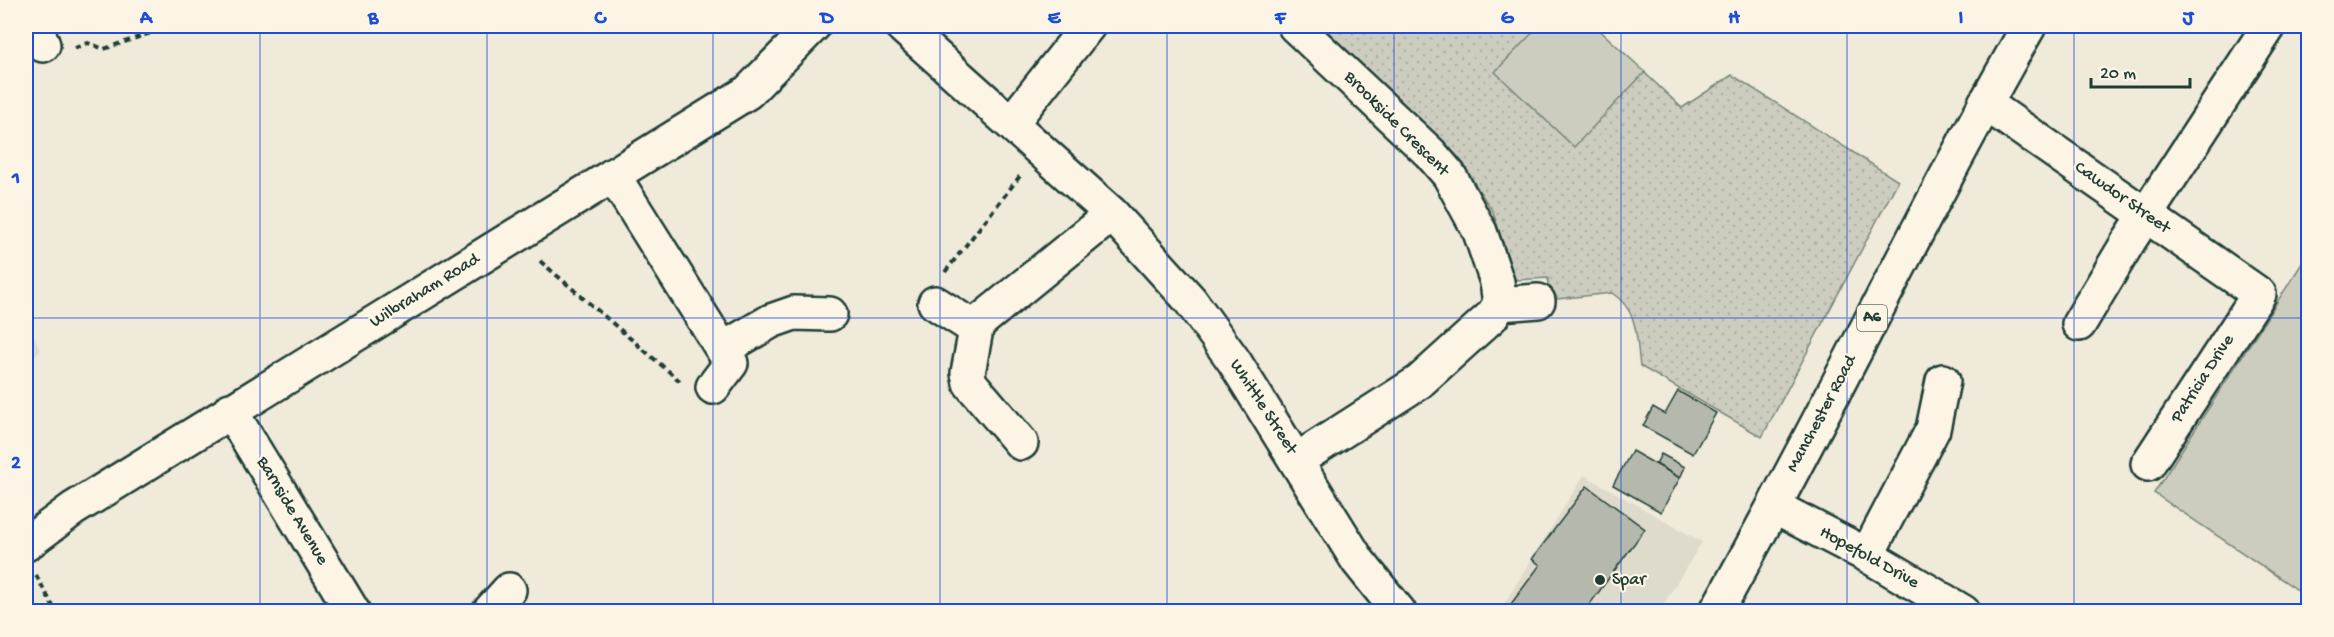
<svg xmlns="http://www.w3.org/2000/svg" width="2334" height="637" viewBox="0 0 2334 637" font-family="'Gochi Hand',sans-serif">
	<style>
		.built { fill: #dedbcc }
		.park { fill: url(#park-dots); stroke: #76857a; stroke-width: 1.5 }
		.garden { fill: #cccdbf; stroke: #76857a; stroke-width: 1.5 }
		.building { fill: #b5b9ad; stroke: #1f3d34; stroke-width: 1.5 }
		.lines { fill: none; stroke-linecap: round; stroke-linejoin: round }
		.minor-casing { stroke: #1f3d34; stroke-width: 38 }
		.major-casing { stroke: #1f3d34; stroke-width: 38 }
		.path { stroke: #1f3d34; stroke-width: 4; stroke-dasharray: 6 4.5; stroke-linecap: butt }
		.minor { stroke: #fcf5e5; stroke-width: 33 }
		.major { stroke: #fcf5e5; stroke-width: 33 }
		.grid { fill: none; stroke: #1d4ed8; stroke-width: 1.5; stroke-opacity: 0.55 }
		.poi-dot { fill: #1f3d34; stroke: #fcf5e5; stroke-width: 2 }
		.labels { text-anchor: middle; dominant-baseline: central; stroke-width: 4.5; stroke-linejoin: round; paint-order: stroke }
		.shield { fill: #fcf5e5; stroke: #617469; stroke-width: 1.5 }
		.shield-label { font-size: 16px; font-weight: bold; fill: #1f3d34 }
		.street-label { font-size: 18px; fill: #1f3d34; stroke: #fcf5e5 }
		.poi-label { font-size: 18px; fill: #1f3d34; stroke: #fcf5e5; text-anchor: start }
		.neatline { fill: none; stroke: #1d4ed8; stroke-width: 2 }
		.grid-label { font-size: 20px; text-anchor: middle; font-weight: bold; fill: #1d4ed8 }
	</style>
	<defs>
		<pattern id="park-dots" width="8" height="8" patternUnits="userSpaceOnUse" patternTransform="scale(1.5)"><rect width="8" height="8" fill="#cccdbf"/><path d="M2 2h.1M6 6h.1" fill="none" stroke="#afb1a5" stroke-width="1.8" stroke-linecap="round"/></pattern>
	</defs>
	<rect width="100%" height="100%" fill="#efeada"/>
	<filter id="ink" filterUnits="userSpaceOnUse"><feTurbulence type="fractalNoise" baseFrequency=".0167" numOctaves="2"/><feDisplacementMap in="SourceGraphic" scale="12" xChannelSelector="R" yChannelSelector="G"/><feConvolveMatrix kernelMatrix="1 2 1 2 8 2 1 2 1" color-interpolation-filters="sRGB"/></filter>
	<g filter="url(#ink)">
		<path class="built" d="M26,314L40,351L26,362Z
			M1584,475L1702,542L1659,611L1499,612Z"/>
		<path class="park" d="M1320,26H1595L1682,108L1732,75L1898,181L1762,437L1640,366C1636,337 1639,311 1612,293L1548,300V278L1515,280L1493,212L1457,156Z"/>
		<path class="garden" d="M1539,26H1595L1645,72L1574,147L1495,72Z
			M2308,254V597L2154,493Z"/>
		<path class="building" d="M1678,391L1716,413L1693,454L1643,426L1653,407L1665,414Z
			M1632,451L1680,478L1661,512L1613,485Z
			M1661,454L1685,467L1680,478L1656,464Z
			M1587,486L1645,529L1584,612H1505L1540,565L1532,559Z"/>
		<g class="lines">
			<g class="minor-casing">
				<path id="minor" d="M36,26L43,45
					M902,26L1112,214L1190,300L1234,361L1358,561L1399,612
					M1295,26L1430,153L1449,175L1480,232L1497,282L1500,304L1492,316L1419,382L1297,460
					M1985,103L2259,294L2148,464
					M1012,122L1088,26
					M613,175L731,363L713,387
					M935,303L968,324H977L1112,214
					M1500,304L1538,301
					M977,324L968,373L970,383L1021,443
					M2079,324L2130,239L2269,26
					M723,349L771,321L794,313L830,314
					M230,410L353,612
					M1774,507L1867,555L1963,612
					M26,544L73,509L748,92L813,26
					M1867,555L1933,429L1943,381
					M489,612L509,590"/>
			</g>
			<g class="major-casing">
				<path id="major" d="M1716,612C1825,418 1919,218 2029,26"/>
			</g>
			<path class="path" d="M75,48L88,43L104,49L171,26
				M540,261L680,381
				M945,272L1020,176
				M36,575L56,612"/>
			<use href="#minor" class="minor"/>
			<use href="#major" class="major"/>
		</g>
	</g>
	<path class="grid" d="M260,26V612M487,26V612M713,26V612M940,26V612M1167,26V612M1394,26V612M1621,26V612M1847,26V612M2074,26V612M26,318H2308"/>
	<circle class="poi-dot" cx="1600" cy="580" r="6"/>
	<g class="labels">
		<rect class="shield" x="1857" y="305" width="30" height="26" rx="4.5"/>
		<g class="shield-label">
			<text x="1872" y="318">A6</text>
		</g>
		<g class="street-label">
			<text transform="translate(1396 124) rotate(45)">Brookside Crescent</text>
			<text transform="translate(2122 198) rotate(35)">Cawdor Street</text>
			<text transform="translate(425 291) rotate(-32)">Wilbraham Road</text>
			<text transform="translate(2203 379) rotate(-57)">Patricia Drive</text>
			<text transform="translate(1263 407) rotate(57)">Whittle Street</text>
			<text transform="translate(1822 414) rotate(-62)">Manchester Road</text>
			<text transform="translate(292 511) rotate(59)">Barnside Avenue</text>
			<text transform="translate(1869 558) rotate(29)">Hopefold Drive</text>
		</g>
		<g class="poi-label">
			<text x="1612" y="580">Spar</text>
		</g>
	</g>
	<rect width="2334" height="637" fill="none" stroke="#fcf5e5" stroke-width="66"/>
	<path d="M2091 78v9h99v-9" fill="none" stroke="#1f3d34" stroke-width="3"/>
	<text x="2100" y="78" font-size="18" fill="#1f3d34" stroke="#fcf5e5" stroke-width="4.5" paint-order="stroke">20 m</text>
	<rect x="33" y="33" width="2268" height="571" class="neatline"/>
	<g class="grid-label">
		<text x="146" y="23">A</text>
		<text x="373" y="23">B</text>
		<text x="600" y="23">C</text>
		<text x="827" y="23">D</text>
		<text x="1054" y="23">E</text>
		<text x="1280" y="23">F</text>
		<text x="1507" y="23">G</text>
		<text x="1734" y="23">H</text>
		<text x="1961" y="23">I</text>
		<text x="2188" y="23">J</text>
		<text x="16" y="183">1</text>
		<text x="16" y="468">2</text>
	</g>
</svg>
